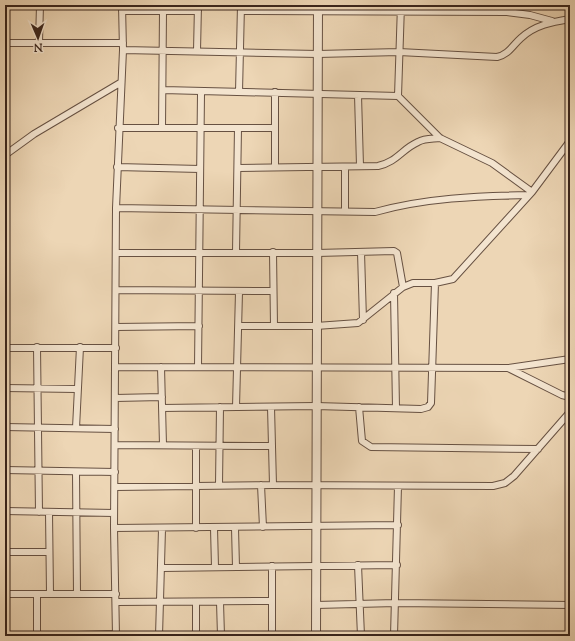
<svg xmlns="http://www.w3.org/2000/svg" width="575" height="641" viewBox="0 0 575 641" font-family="'Sorts Mill Goudy',serif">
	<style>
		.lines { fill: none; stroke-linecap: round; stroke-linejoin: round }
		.minor-casing { stroke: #675142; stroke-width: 8 }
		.tertiary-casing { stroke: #675142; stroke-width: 10 }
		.minor { stroke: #f3e4cf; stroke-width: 6 }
		.tertiary { stroke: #f3e4cf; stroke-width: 8 }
	</style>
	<rect width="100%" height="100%" fill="#edd6b5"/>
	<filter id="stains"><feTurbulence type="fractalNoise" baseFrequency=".005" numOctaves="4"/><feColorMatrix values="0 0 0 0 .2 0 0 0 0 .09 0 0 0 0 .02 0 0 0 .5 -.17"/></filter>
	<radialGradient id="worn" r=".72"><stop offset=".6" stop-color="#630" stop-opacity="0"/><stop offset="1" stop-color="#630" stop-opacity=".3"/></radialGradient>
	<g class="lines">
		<g class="minor-casing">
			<path id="minor" d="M122,11H198
				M241,11L507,12L530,15L552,21
				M5,20V5
				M39,42L40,5
				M5,43H123
				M123,50L318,54L399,52L497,57C509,54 512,46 521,38C535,25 552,22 570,19
				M197,51L198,5
				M163,90L398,96L440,138L492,163L532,192
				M239,92L241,5
				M358,95L360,166
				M398,96L401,5
				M162,127L163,11
				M118,128H274
				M5,155L34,134L120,83
				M275,166V92
				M117,167L200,169
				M345,167V210
				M238,168L378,166C397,162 402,149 418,142C425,138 433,139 440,138
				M116,208L375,212C425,198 477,196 529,195
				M236,252L238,128
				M273,252L274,326
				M361,252L363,320
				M116,253H317L394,251L397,253L403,287
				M116,290L273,291
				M394,293L396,408
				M239,326H316L358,323L403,287L413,283H435L453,279L532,192L570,141
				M116,327L199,326
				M37,347L39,512
				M5,348H116
				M115,367L508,368L562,395L570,397
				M161,367L163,445
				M198,367L201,93
				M508,368L570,359
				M5,388L77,389
				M115,398L162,397
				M236,407L239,292
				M271,407L273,485
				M359,407L362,441L371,447L538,449
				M162,408L316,406L421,409L428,407L431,403L435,283
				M5,427L115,429
				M76,428L80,347
				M115,445L272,446
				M196,446V528
				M5,470L115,472
				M76,472L77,594
				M219,485L220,407
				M261,485L263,527
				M115,487L273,485L493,486L505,483L514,476L570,412
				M5,511L114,513
				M49,512L50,594
				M114,528L398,525
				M214,528L215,567
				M235,528L236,567
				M5,552H49
				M358,565L361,636
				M272,566V636
				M162,568L397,565
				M5,594H116
				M116,602L272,601
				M196,602V636
				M220,602L221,636
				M316,605L396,603L570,605
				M37,636V594
				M39,636L116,634
				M116,636L114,528L116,208L123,50L122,5
				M159,636L162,529
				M394,636L398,486"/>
		</g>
		<g class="tertiary-casing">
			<path id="tertiary" d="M316,636L318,5"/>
		</g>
		<use href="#minor" class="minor"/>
		<use href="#tertiary" class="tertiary"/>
	</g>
	<rect width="575" height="641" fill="none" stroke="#edd6b5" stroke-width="20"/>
	<rect x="6" y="6" width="563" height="629" fill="none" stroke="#3a251c" stroke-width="2"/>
	<rect x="10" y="10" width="555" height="621" fill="none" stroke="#3a251c"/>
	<g transform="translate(38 38) rotate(178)" stroke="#f3e4cf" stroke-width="3" paint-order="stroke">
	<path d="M0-3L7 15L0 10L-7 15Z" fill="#3a251c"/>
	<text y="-6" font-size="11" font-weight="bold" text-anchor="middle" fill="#3a251c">N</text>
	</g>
	<rect width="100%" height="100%" filter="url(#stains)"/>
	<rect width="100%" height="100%" fill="url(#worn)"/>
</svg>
